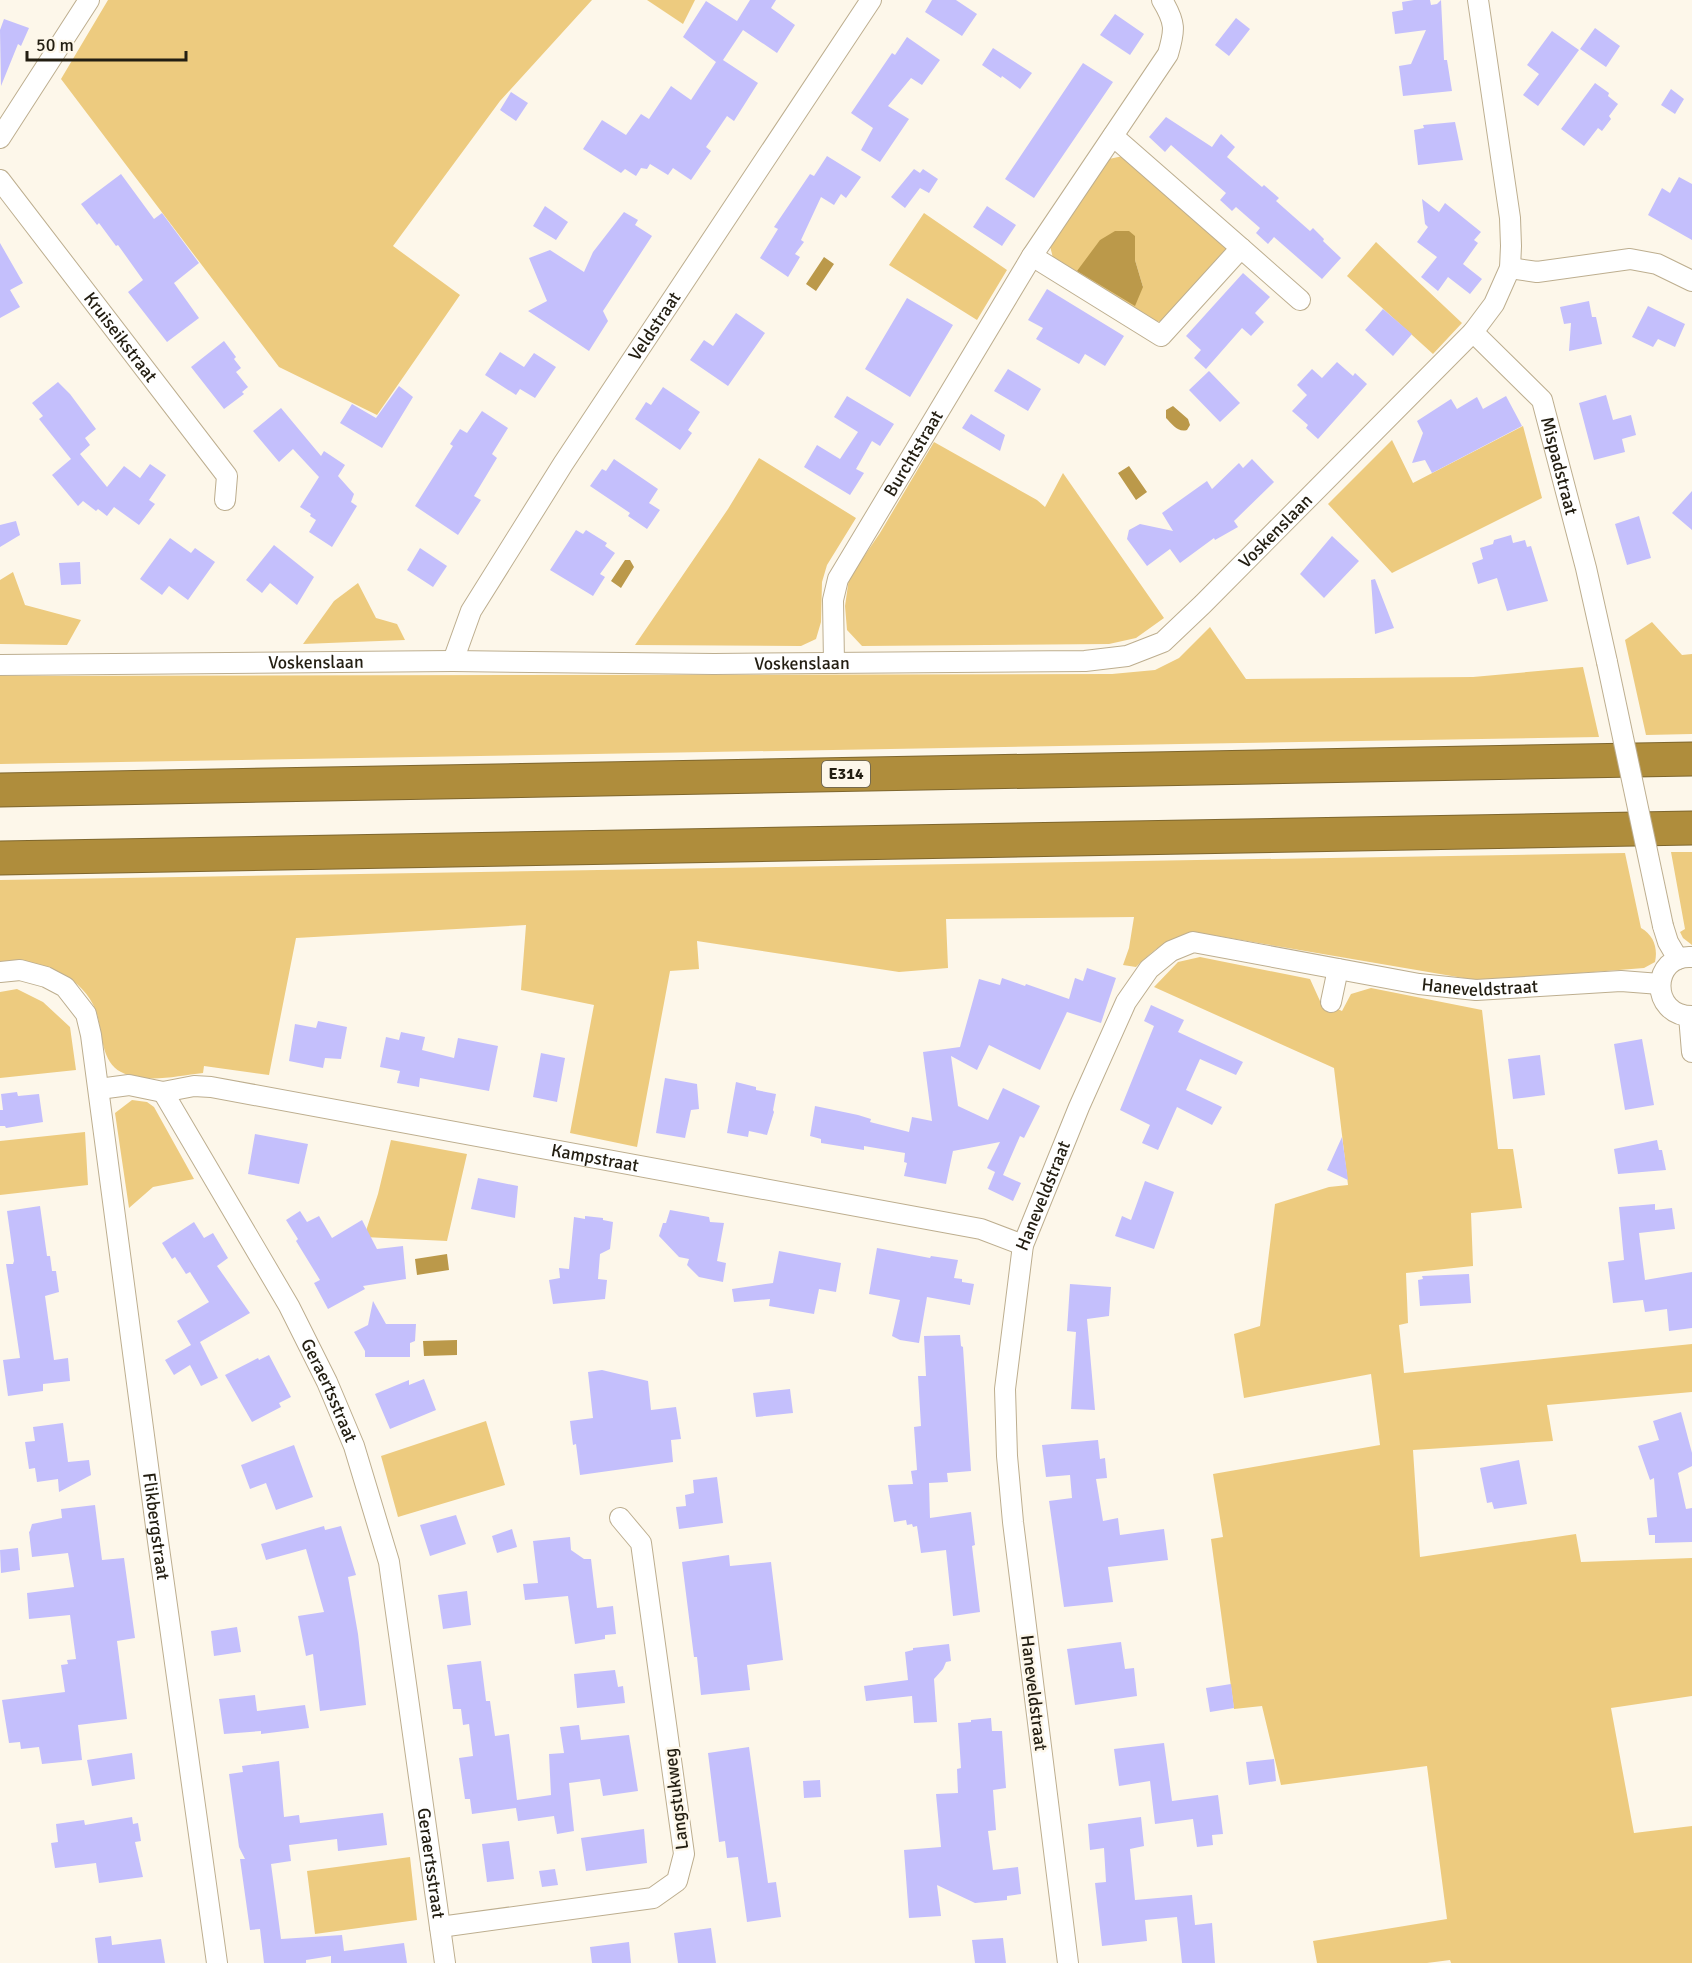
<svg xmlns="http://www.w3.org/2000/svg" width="1692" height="1963" viewBox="0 0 1692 1963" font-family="Signika,sans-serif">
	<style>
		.green { fill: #edcb7f; fill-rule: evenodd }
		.water { fill: #bb994a }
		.building { fill: #c4bffc }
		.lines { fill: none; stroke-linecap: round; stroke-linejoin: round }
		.street-casing { stroke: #bdae8f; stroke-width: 22 }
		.highway-casing { stroke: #7e662d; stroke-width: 35 }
		.street { stroke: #fff; stroke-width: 20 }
		.highway { stroke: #af8d3c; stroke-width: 33 }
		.street-bridge-casing { stroke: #bdae8f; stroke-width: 22; stroke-linecap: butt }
		.street-bridge { stroke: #fff; stroke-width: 20 }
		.labels { text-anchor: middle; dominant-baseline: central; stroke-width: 5; stroke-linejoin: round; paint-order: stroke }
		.shield { fill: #fdf7ea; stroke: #645f53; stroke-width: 1.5 }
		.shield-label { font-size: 16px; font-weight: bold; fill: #231e12 }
		.street-label { font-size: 18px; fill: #231e12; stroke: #fdf7ea }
	</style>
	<rect width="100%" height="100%" fill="#fdf7ea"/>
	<path class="green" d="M108,0H592L500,101L393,246L460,295L377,415L279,367L61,79Z
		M647,0H695L683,24Z
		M1123,156L1226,243L1227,251L1164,321L1153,322L1054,262L1050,246L1101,167L1109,159ZM1135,236V260L1143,287L1100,240Z
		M924,213L1007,270L977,320L889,265Z
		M1376,242L1462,323L1433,354L1347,276Z
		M1523,426L1542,498L1392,573L1328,504L1392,440L1413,483Z
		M934,442L1037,500L1045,507L1063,473L1164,618L1136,638L1109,644L862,646L847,630L845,606L849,578L880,533Z
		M759,458L856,518L827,565L822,582L821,622L816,639L801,646L635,645L728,509Z
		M13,572L25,605L81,620L67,645L0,644V580Z
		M358,583L376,618L397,624L405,640L303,644L334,601Z
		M1652,622L1682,655L1692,654V734L1646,735L1625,640Z
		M1210,627L1246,679L1473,677L1583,667L1599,737L0,764V676L1112,674L1155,670L1179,658Z
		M1671,852H1692V945L1683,938L1680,932L1685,929Z
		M1625,853L1641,928C1654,935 1658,949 1655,962L1644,968L1481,981L1200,933C1166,941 1161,943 1136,967L1123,965L1129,948L1134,917L946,919L948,968L899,972L697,941L699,969L670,971L637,1147L570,1133L594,1005L521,990L526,925L296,938L269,1075L204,1066L203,1073C177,1076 145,1084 121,1072C100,1061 103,1031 96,1011C81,973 37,959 0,963V880Z
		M1200,957L1310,979L1320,1001L1342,1011L1351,994L1371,988L1482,1010L1498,1149H1513L1522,1208L1471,1213L1473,1266L1406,1273L1408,1323L1399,1325L1404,1373L1692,1344V1392L1547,1405L1553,1441L1413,1450L1420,1557L1576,1534L1581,1562L1692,1558V1696L1611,1708L1634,1833L1692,1826V1963H1451L1450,1960L1427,1963H1317L1313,1941L1447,1919L1427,1766L1281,1785L1262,1706L1234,1709L1211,1539L1223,1537L1213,1474L1380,1445L1371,1374L1244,1398L1234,1334L1260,1326L1275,1204L1329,1187L1348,1185L1334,1068L1154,987L1178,962Z
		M17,989L43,1002L70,1027L76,1070L0,1078V992Z
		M132,1100L147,1102L154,1107L194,1179L153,1187L129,1208L115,1113Z
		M85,1132L88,1185L0,1195V1141Z
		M391,1140L467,1154L447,1241L364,1237L378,1194Z
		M486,1421L505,1485L398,1517L381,1456Z
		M410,1857L417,1920L315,1934L307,1871Z"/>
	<path class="water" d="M1115,231H1129L1135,236V260L1143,287L1135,306L1077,271L1100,240Z
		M824,257L834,264L816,291L806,284Z
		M1173,406L1188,419L1190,425L1187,430C1178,433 1172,424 1166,418V410Z
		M1129,466L1147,492L1136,500L1118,473Z
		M625,560H630L634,567L621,588L611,581Z
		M447,1254L449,1270L417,1275L415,1259Z
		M457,1340V1355L424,1356L423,1341Z"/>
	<path class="building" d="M750,0H776L771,8L795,25L777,53L743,30L723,60L758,83L734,121L727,116L706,147L711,151L691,180L673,168L668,175L650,164L647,169L641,168L636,176L625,169L621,173L583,149L602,120L626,135L641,114L649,119L671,86L691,100L716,62L683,37L706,1L737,21Z
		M932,0H956L977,14L962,36L925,12Z
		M1414,0H1430L1431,5L1437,4L1441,0L1444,60H1447L1452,91L1403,96L1399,66L1411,64L1426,30L1395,34L1392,12L1403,10L1402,2Z
		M1115,14L1144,34L1130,55L1100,35Z
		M1236,18L1250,29L1229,56L1215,45Z
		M4,19L29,28L21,46L18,44L1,86L0,30Z
		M1595,28L1620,46L1606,67L1580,49Z
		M1552,31L1579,50L1538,106L1523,95L1539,74L1527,65Z
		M907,37L940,60L922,85L911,78L888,106L909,119L880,162L861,150L873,128L851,113L892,53L895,55Z
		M993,48L1032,73L1020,89L1002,76L1001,78L982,65Z
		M1083,63L1113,82L1034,198L1005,179Z
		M1595,83L1609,93L1608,96L1618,104L1609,116L1611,119L1602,131L1598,128L1584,146L1561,129Z
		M1671,89L1684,99L1675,114L1661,105Z
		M511,92L528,103L516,121L500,110Z
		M1166,117L1212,147L1221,134L1235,147L1227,157L1262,187L1264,185L1279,198L1276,201L1310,231L1313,228L1324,239L1323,241L1341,258L1322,279L1274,237L1268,244L1256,233L1260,228L1236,207L1232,211L1220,200L1226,193L1171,145L1165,152L1149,137Z
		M1455,122L1463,160L1418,165L1414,130L1424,128L1423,125Z
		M827,156L861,177L846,198L841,194L834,205L821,197L801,240L804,242L795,254L800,257L788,277L760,258L778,229L774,227L810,174L814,176Z
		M914,169L920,173L923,169L938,179L929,193L920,188L905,208L891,197Z
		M121,174L154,219L162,213L199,263L174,283L199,318L167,342L128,292L143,280L118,245L116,246L99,223L97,225L81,204Z
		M1679,177L1692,184V240L1648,215L1662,188L1670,193Z
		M1422,199L1439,212L1445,203L1481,232L1474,240L1478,243L1463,264L1482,279L1470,294L1448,277L1438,291L1421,277L1437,257L1417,242L1428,227L1425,224Z
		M545,206L568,222L556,240L533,226Z
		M987,206L1016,225L1002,246L973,227Z
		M624,212L638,220L635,225L652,236L603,311L608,321L589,351L528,311L547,301L529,258L550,250L584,272L593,252Z
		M0,243L23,283L10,290L20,307L0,318Z
		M1243,273L1270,297L1255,313L1264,322L1251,336L1242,328L1206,369L1194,358L1201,350L1186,336Z
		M1047,289L1124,336L1105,366L1085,354L1079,364L1036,339L1043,328L1028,320Z
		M907,298L953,325L910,397L865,369Z
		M1589,301L1592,317H1596L1602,344L1569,351L1571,323L1564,324L1560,307Z
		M1648,306L1685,324L1675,347L1658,339L1653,347L1632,337Z
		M1383,309L1412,334L1393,356L1365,330Z
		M736,313L765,333L728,386L690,360L704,340L713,346Z
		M224,341L236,357L234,359L241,368L236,372L248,387L242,392L244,394L224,409L191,367Z
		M500,352L524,367L534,353L556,367L535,398L520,389L516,395L485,375Z
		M1337,362L1353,376L1355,373L1367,384L1318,439L1306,428L1308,425L1292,411L1307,395L1297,385L1312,369L1322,378Z
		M1008,369L1041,389L1028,411L994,391Z
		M1209,371L1240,403L1220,422L1189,390Z
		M58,382L70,394L96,429L85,438L90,445L80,454L107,487L124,466L140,478L150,464L166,475L149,500L155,504L139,525L114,507L107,516L98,509L96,511L83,501L78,506L52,475L71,459L39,419L43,416L32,403Z
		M399,386L413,397L382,448L340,423L352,404L376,418Z
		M663,387L700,412L688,430L692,433L680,450L635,419L646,402L651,405Z
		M1606,395L1613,420L1631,415L1636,435L1622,439L1625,452L1594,460L1579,403Z
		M847,396L894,424L880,446L872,441L856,469L864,473L850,495L804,467L817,445L840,459L858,432L834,417Z
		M1506,396L1522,426L1432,473L1425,460L1412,463L1423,433L1417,421L1451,399L1457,409L1477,397L1483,409Z
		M281,408L321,456L324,451L345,465L338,476L354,494L351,502L357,506L332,547L309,532L316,520L310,516L311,514L300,507L319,477L293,449L279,462L253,431Z
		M482,411L508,428L492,454L497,458L474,496L481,500L458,535L415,506L453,446L450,444L460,429L467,433Z
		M971,414L1005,435L1000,451L962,428Z
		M614,459L658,489L649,503L660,510L647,529L628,516L630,513L590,486L602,469L606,471Z
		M1252,459L1274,482L1234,521L1238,527L1215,540L1214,538L1180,563L1170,549L1147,566L1127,539L1129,530L1140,524L1173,531L1162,513L1207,481L1212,489L1239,463L1243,468Z
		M1692,491V530L1672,513Z
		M1639,516L1651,558L1627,565L1615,524Z
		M16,521L20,535L0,547V525Z
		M576,530L583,534L586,530L607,543L605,546L615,553L600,574L605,577L593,596L550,570Z
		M1511,535L1513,543L1525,540L1527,547L1531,546L1548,601L1507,611L1497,578L1478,584L1472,563L1483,559L1480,548L1493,544L1494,540Z
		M1332,536L1359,561L1324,598L1300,574Z
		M170,538L191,553L195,548L215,562L188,600L169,586L162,595L140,579Z
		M274,545L314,577L297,605L270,583L262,593L246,580Z
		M420,548L447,566L433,587L407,570Z
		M80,562L81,584L61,585L59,563Z
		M1375,579L1394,628L1375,634L1371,580Z
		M1087,968L1116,978L1101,1023L1067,1012L1040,1070L989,1045L977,1070L951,1056L958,1106L988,1120L1003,1088L1040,1106L1024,1138L1020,1136L1003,1175L1021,1183L1013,1201L988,1189L995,1172L987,1168L1000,1142L953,1151L946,1184L904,1176L907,1163L904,1162L905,1153L864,1146V1150L821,1143V1139L810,1136L815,1106L858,1115L871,1119L870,1122L909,1132L912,1117L932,1121L923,1052L960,1047L979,979L1000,985L1002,978L1025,986L1026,984L1069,999L1075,978L1083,981Z
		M1151,1005L1184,1020L1178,1032L1243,1062L1236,1075L1200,1059L1186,1090L1222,1107L1212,1125L1177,1107L1158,1150L1142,1143L1150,1125L1120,1110L1154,1026L1144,1021Z
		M318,1021L347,1027L341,1059L325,1058L323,1068L289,1061L295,1024L316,1028Z
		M401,1032L425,1037L422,1050L454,1058L458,1038L498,1046L489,1091L420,1078L419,1087L397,1083L400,1071L380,1067L386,1037L399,1040Z
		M1642,1039L1654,1105L1625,1110L1614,1044Z
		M541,1053L565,1058L557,1102L533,1097Z
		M1540,1055L1545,1095L1513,1099L1508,1059Z
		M665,1078L697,1084L699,1109L691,1110L685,1138L656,1133Z
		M736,1082L756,1087V1090L776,1094L773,1110L774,1112L767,1135L749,1131L748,1137L727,1133Z
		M17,1092L18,1096L39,1094L43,1122L6,1128L5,1126H0V1110H3L1,1094Z
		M255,1134L308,1144L299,1184L248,1174Z
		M1342,1137L1348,1180L1327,1170Z
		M1657,1140L1659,1150H1662L1666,1170L1618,1174L1614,1149Z
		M478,1178L518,1186L515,1218L471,1209Z
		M1145,1181L1174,1192L1154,1249L1115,1236L1122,1216L1131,1220Z
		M1655,1204V1210L1672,1208L1675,1229L1639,1233L1645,1280L1692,1272V1328L1669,1331L1667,1309L1645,1312L1643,1300L1613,1303L1608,1262L1624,1260L1619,1207Z
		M40,1206L47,1256H50L52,1271H56L59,1292L45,1296L54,1360L68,1358L70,1381L43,1384V1391L8,1396L3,1360L20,1358L6,1264H13L14,1261L7,1211Z
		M670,1210L709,1217L710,1222L724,1223L717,1261L726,1263L723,1282L699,1277L687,1265L689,1259L679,1257L659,1236L663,1223H666Z
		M300,1211L307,1222L319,1216L332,1238L362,1220L377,1249L403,1246L406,1279L363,1286L365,1289L328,1309L314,1283L320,1280L296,1241L298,1239L286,1220Z
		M585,1216L603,1218V1220L613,1222L610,1249L600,1254L598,1279L607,1280L605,1299L553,1304L549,1280L560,1278L559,1268L569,1269L574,1217L585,1219Z
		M194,1222L204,1238L213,1233L228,1258L217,1266L250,1313L200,1342L218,1378L201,1386L190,1365L174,1375L165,1360L191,1345L177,1321L209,1302L190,1272L186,1274L175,1257L172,1259L162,1243Z
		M877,1248L930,1258L931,1256L958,1260L954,1278L962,1279V1282L974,1284L970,1305L927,1297L919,1343L900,1340L892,1336L900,1300L869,1294Z
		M779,1251L841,1263L836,1292L819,1289L814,1314L769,1306L770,1299L734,1302L732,1289L773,1283Z
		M1469,1274L1471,1303L1420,1306L1418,1280L1423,1279L1422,1276Z
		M1070,1284L1111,1287L1109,1316L1087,1319L1095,1410L1071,1409L1076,1332L1067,1331Z
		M373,1301L386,1324H416L415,1341L410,1343V1357H365V1351L354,1332L368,1325Z
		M960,1335L961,1346L963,1347L971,1471L947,1473L948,1482L929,1483L930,1518L971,1512L975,1545L972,1546L980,1612L953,1616L946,1550L921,1553L917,1526L913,1527L912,1524L907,1525L906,1520L894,1522L888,1485L913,1484L911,1471L917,1470L914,1427L921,1426L918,1376H926L924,1336Z
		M269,1355L291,1397L279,1403L281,1407L252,1422L225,1375L258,1358L259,1360Z
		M602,1370L648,1381L651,1410L676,1407L681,1439L671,1440L673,1462L580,1475L576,1444L573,1445L570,1421L593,1418L588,1372Z
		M424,1379L436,1410L390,1429L375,1394L409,1380V1385Z
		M790,1389L793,1413L756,1417L753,1393Z
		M1681,1412L1692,1453V1466L1678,1473L1686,1509L1692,1508V1542L1655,1543V1535H1649L1647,1518L1657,1517L1654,1478L1650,1480L1638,1446L1659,1440L1653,1421Z
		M63,1423L68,1462L89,1460L91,1475L59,1492L58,1479L37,1482L35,1468L29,1469L25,1442L35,1441L33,1427Z
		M1098,1440L1100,1459L1105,1458L1107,1478L1096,1479L1103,1521L1118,1518L1120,1535L1164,1529L1168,1560L1108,1567L1113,1602L1064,1607L1049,1501L1072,1498L1070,1475L1046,1477L1042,1445Z
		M294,1445L313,1497L276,1510L266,1483L250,1489L241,1465Z
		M1519,1460L1527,1504L1494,1509L1492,1502L1487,1503L1480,1468Z
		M717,1477L723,1523L679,1529L676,1507L686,1506L685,1495L694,1493L693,1480Z
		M95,1505L102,1560L124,1558L135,1638L117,1641L127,1719L78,1725L82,1760L42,1764L39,1747L21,1749L20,1742L9,1743L2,1700L65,1692L61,1665L68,1664L67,1660L76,1659L70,1615L29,1619L27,1593L74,1587L68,1553L32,1557L29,1532L30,1531L32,1524L62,1518L61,1509Z
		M456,1515L466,1544L430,1556L420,1525Z
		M324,1526L325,1530L341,1526L356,1575L348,1577L358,1634L366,1705L320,1711L313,1654L306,1656L298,1616L324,1612L306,1549L266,1560L261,1544Z
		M512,1529L517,1547L497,1553L492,1536Z
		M570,1537L571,1550L584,1559H591L597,1608L613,1606L616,1634L605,1635V1639L575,1644L568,1596L525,1600L523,1584L538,1583L533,1541Z
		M18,1548L20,1570L1,1573L0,1550Z
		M729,1555L730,1566L771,1562L783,1660L747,1665L750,1690L701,1695L697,1657H694L682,1562Z
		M467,1591L471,1625L443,1629L438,1595Z
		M237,1627L241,1652L214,1656L211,1631Z
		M1121,1642L1125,1669L1134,1668L1137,1696L1075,1705L1067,1649Z
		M949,1644L951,1661L946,1662L943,1669L934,1679L937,1722L914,1723L912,1696L866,1701L864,1686L908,1680L905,1652L913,1650V1648Z
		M481,1661L486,1701H490L495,1736L509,1734L517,1800L551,1795L549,1754L564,1753L560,1727L579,1725L581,1740L629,1735L638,1791L603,1796L600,1779L569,1783L574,1831L557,1834L554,1816L518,1821L516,1808L472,1814L470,1799H465L459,1758L473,1756L469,1724L463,1725L461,1709H453L447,1665Z
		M615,1670L618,1687L623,1686L625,1703L577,1708L574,1674Z
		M1231,1684L1234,1708L1210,1712L1206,1688Z
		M255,1695L257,1711L305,1705L309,1728L261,1734V1731L224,1734L219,1699Z
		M991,1718L992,1731H1002L1006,1788L993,1790L996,1830L988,1831L993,1870L1018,1867L1021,1894L1007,1896V1900L975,1903L937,1885L941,1916L909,1918L904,1850L941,1847L936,1794L958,1793L957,1769L961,1768L958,1723L971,1722V1720Z
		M1164,1743L1172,1801L1218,1795L1223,1834L1212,1835L1213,1845L1197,1847L1193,1819L1155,1824L1150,1781L1119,1786L1114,1749Z
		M749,1747L768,1883L776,1882L781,1917L747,1922L738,1857L727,1858L725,1841L719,1842L708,1753Z
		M132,1753L135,1779L92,1786L87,1760Z
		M1274,1759L1276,1781L1249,1785L1246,1762Z
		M279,1761L284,1817L299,1815L300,1823L383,1813L387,1845L338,1851L337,1839L289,1845L291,1861L271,1864L281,1939L342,1935L344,1951L404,1943L407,1963H331V1956L306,1960V1963H264L260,1929L250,1930L240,1859H245L239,1847L229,1774L243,1772L242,1766Z
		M820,1780L821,1797L804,1798L803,1781Z
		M132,1817L133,1824L138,1823L141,1841L135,1842L143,1877L99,1883L96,1863L55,1868L51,1843L58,1842L56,1824L84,1820L85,1825Z
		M1141,1817L1144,1846L1130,1849L1135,1900L1192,1895L1195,1925L1212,1923L1215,1963H1182L1177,1917L1145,1920L1147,1941L1102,1946L1095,1883L1106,1882L1104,1848L1090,1850L1088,1824Z
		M644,1829L647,1863L586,1871L581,1838Z
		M509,1841L514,1879L487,1882L482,1844Z
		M555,1869L558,1885L542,1887L539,1871Z
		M711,1928L716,1963H678L674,1933Z
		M111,1936L112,1945L161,1939L165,1963H98L95,1938Z
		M1003,1938L1006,1963H975L972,1940Z
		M629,1942L631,1963H592L590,1947Z"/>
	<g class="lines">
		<g class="street-casing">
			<g id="street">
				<path d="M1113,136L1241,248"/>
				<path d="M0,138L89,0"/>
				<path id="s1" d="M0,180L227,476L225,500"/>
				<path d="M1032,256L1161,336L1241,248L1300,300"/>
				<path d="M1510,268L1537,272L1630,259L1657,264L1692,281"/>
				<path id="s2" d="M1473,332L1542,400L1586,568L1607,662"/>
				<path id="s3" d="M453,661L471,611L563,464L871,0"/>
				<path id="s4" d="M834,663L833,600L838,579L1032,256L1168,54C1175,30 1176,23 1162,0"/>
				<path id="s5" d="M0,665L453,661L714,664L1085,661L1127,656L1163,642L1203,604L1473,332L1494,304L1510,268L1511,246L1510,218L1478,0"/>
				<path d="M1663,926L1668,942L1678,959"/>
				<path d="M1692,957C1651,954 1649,1016 1692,1016"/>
				<path id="s6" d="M0,972L20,970L46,977L65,987L86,1014L91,1035L157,1534L217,1963"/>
				<path d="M1331,1002L1338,969"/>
				<path d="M1689,1016L1692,1052"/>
				<path id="s7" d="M99,1089L129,1085L163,1092L194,1086L211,1087L981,1229L1023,1245"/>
				<path id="s8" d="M163,1092L289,1306L327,1382L354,1446L389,1562L445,1963"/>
				<path d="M440,1927L653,1898L677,1881L684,1854L641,1543L620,1518"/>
				<path id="s9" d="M1068,1963L1013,1522L1007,1456L1005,1389L1023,1245L1079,1107L1126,1002L1149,969L1171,951L1193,942L1419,984L1476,990L1621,981L1660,984"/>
			</g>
		</g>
		<g class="highway-casing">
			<path id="highway" d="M0,790L1692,759
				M0,858L1692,828"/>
		</g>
		<use href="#street" class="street"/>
		<use href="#highway" class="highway"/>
		<g class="street-bridge-casing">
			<path id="street-bridge" d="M1607,662L1663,926"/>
		</g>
		<use href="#street-bridge" class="street-bridge"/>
	</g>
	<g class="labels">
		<rect class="shield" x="822" y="761" width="48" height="26" rx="4.5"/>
		<g class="shield-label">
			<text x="846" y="774">E314</text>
		</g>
		<g class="street-label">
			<text stroke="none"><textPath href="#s3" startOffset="392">Veldstraat</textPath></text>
			<text stroke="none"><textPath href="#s1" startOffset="198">Kruiseikstraat</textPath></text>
			<text stroke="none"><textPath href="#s4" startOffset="231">Burchtstraat</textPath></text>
			<text stroke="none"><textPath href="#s2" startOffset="165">Mispadstraat</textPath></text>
			<text stroke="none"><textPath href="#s5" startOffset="1324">Voskenslaan</textPath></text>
			<text stroke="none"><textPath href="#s5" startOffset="316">Voskenslaan</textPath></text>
			<text stroke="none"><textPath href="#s5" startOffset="802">Voskenslaan</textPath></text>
			<text stroke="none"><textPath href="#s9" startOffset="1370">Haneveldstraat</textPath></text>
			<text stroke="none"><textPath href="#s7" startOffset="504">Kampstraat</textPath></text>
			<text stroke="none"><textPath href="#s9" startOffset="776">Haneveldstraat</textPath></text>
			<text stroke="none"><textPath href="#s8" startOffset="342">Geraertsstraat</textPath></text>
			<text stroke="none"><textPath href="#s6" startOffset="620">Flikbergstraat</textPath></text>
			<text transform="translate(1034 1693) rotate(83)">Haneveldstraat</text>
			<text transform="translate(676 1799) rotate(-97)">Langstukweg</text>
			<text stroke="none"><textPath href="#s8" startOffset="828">Geraertsstraat</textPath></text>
		</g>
	</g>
	<path d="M27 51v9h159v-9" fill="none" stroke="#231e12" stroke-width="3"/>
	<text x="36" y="51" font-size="18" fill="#231e12" stroke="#fdf7ea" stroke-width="4.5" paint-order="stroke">50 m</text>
</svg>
